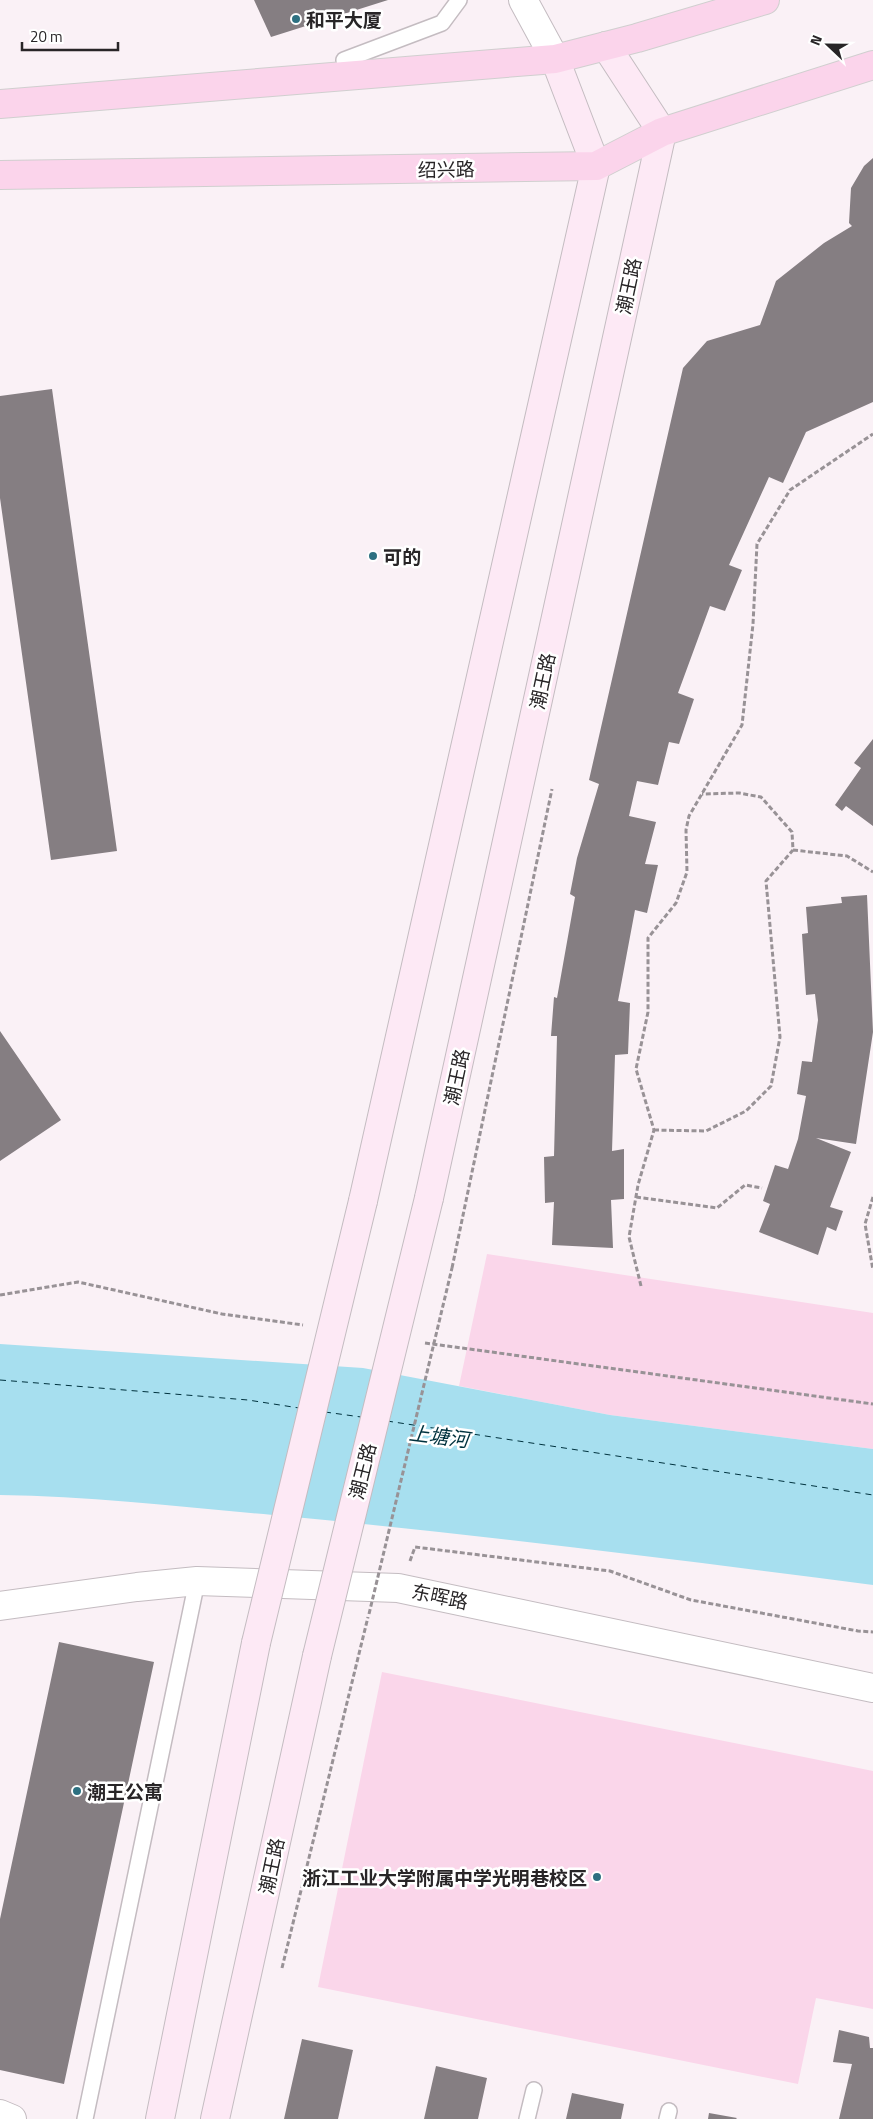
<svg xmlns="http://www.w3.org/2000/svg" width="873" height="2119" viewBox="0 0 873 2119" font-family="'Titillium Web','Noto Sans SC',sans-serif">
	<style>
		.green { fill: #fad6ea }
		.water { fill: #a7dfef }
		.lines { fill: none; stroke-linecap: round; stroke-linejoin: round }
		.ferry { stroke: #00323e; stroke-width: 1; stroke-dasharray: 6 5; stroke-linecap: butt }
		.building { fill: #857e82 }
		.service-casing { stroke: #c4bcc1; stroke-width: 18 }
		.minor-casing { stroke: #c4bcc1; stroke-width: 30 }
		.secondary-casing { stroke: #c4bcc1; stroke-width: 30 }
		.primary-casing { stroke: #d0cfcf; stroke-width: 30 }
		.path { stroke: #989296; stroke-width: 3; stroke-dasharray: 5 2.5; stroke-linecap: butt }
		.service { stroke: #fff; stroke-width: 15 }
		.minor { stroke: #fff; stroke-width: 28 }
		.secondary { stroke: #fde9f5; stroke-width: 28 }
		.primary { stroke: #fbd4eb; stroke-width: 28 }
		.secondary-bridge-casing { stroke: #c4bcc1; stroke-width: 30; stroke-linecap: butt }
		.path-bridge { stroke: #989296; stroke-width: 3; stroke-dasharray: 5 2.5; stroke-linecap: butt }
		.secondary-bridge { stroke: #fde9f5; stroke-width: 28 }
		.poi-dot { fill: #2d7081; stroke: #fff; stroke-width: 2 }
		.labels { text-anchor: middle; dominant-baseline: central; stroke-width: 5; stroke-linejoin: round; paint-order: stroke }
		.poi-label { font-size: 19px; font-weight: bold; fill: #282527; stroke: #fff; text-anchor: start }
		.street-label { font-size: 19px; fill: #282527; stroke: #fff }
		.water-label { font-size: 20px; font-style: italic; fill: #00323e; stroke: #fff }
	</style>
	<rect width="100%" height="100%" fill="#faf1f6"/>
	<path class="green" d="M487,1254L873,1313V1449L610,1415L459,1386Z
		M382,1672L873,1771V2009L816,1998L798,2084L318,1987Z"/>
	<path class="water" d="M0,1344L363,1368L610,1415L873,1449V1585C673,1559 473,1534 273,1515C182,1507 91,1496 0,1495Z"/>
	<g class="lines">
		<path class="ferry" d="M0,1380L248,1400L299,1408
			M325,1412L361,1417
			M387,1421L873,1495"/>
	</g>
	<path class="building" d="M254,0H388L271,37Z
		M873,158V402L806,432L783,483L769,477L729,565L742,570L725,611L710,606L678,693L694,699L679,744L669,742L658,785L637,781L629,816L656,822L645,864L658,865L647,913L635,910L618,1001L630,1003L628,1054L615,1055L612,1151L624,1149V1199L611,1200L613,1248L552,1245L554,1202L545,1203L544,1157L554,1156L557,1036H551L554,997L557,998L575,897L570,894L577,858L599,784L589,780L683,368L707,341L760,325L776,281L824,243L852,226L849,223L851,188L864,166Z
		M52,389L117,851L51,860L0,498V396Z
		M873,739V826L846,806L842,811L835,805L861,768L854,763Z
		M867,895L873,1032L856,1144L816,1138L851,1152L830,1207L843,1211L836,1231L827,1227L818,1255L759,1232L770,1204L763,1201L775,1165L788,1169L798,1139L806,1096L797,1094L802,1061L812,1062L818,1020L815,994L806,995L802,934L808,933L806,907L842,903L841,897Z
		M0,1031L61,1120L0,1161Z
		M59,1642L154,1662L64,2084L0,2070V1919Z
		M839,2030L869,2037L870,2048H873V2119H839L852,2064L833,2062Z
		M302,2039L353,2050L338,2119H284Z
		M436,2066L487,2078L478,2119H424Z
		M572,2093L624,2104L621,2119H566Z
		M709,2113L737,2118L736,2119H708Z"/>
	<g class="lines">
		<g class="service-casing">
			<path id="service" d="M344,60L442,23L459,0
				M85,2119L197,1581
				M527,2119L534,2090
				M667,2119L669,2111"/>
		</g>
		<g class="minor-casing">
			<path id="minor" d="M523,0L555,59
				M0,1606L137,1587L197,1581L398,1588L873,1688
				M0,2114L12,2119"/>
		</g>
		<g class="secondary-casing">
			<path id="secondary" d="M429,1198L662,132L606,46
				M363,1201L596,166L555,59
				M160,2119L256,1643
				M215,2119L317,1656"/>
		</g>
		<g class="primary-casing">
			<path id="primary" d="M0,104L555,59L637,38L765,0
				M0,175L596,166L662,132L873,65"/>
		</g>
		<path class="path" d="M793,850L847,856L873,872
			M654,1130L706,1131L746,1111L771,1086L780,1037L766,881L793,850L792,832L761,797L739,793L702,794
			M636,1197L717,1208L745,1185L762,1188
			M873,1197L865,1224L873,1270
			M452,1268L552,789
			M641,1286L629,1237L638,1185L654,1130L636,1069L648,1012V938L676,903L687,872L686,830L689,816L742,725L753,624L757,544L790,490L873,434
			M0,1295L78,1282L222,1314L303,1325
			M425,1343L873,1404
			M410,1561L415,1547L610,1571L691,1600L858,1631L873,1632
			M282,1968L368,1617"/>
		<use href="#service" class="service"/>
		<use href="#minor" class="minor"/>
		<use href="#secondary" class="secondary"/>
		<use href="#primary" class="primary"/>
		<g class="secondary-bridge-casing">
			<path id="secondary-bridge" d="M256,1643L363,1201
				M317,1656L429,1198"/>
		</g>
		<path class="path-bridge" d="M369,1614L452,1268"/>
		<use href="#secondary-bridge" class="secondary-bridge"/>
	</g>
	<g class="poi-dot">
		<circle cx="296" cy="19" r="5"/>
		<circle cx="373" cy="556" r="5"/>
		<circle cx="77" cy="1791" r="5"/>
		<circle cx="597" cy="1877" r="5"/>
	</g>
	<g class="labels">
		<g class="poi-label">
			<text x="306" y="19">和平大厦</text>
			<text x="383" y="556">可的</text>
			<text x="87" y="1791">潮王公寓</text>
			<text x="587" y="1877" text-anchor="end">浙江工业大学附属中学光明巷校区</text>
		</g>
		<g class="street-label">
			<text transform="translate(446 169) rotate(-1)">绍兴路</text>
			<text transform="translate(628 286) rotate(-78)">潮王路</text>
			<text transform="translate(542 681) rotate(-78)">潮王路</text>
			<text transform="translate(456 1077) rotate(-78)">潮王路</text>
			<text transform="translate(362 1471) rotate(-76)">潮王路</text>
			<text transform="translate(440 1596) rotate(12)">东晖路</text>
			<text transform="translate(271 1866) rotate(-78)">潮王路</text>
		</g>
		<g class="water-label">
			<text transform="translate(439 1436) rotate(7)">上塘河</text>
		</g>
	</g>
	<g transform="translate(828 45) rotate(292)" stroke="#ffffff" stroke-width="4" paint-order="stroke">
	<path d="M0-4L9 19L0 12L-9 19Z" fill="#282527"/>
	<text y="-8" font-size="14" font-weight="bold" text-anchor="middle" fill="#282527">N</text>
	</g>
	<path d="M22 42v8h96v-8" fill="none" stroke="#282527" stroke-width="2.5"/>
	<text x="30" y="42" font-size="15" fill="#282527" stroke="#ffffff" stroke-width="4" paint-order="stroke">20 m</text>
</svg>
